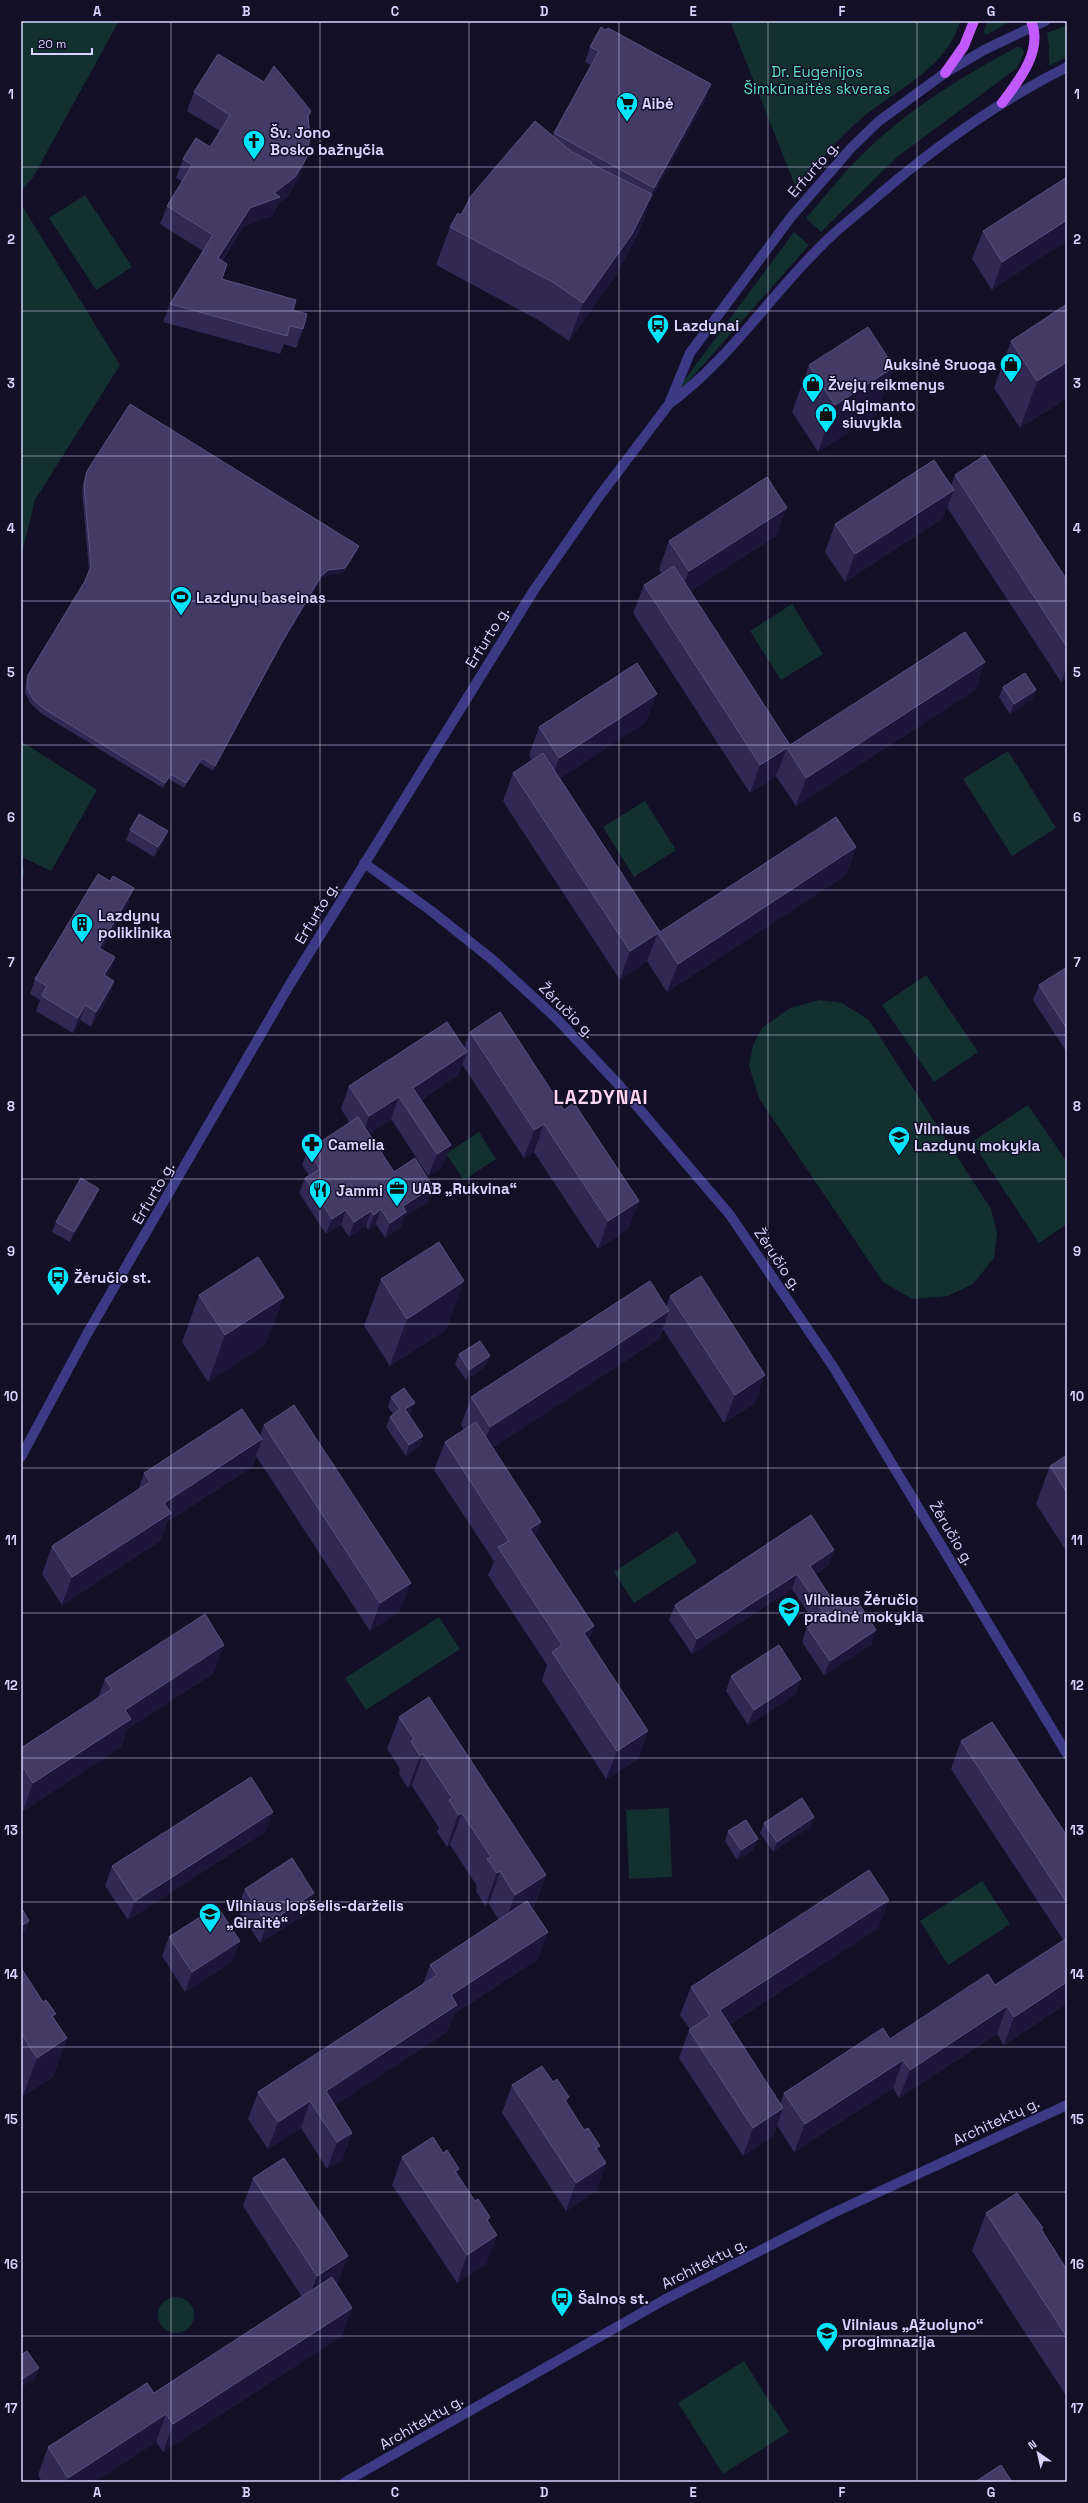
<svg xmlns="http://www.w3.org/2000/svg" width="1088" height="2503" viewBox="0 0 1088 2503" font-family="'Space Grotesk',sans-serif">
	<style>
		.green { fill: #12302f }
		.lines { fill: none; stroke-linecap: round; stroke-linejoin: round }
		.minor { stroke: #3d3a85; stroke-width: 10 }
		.major { stroke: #c25bff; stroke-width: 10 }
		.wall { fill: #312854 }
		.shaded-wall { fill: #1d163a }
		.building { fill: #433a66; stroke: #5a527e }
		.grid { fill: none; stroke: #d9d4ff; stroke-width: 1; stroke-opacity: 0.55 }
		.labels { text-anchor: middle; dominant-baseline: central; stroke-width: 3; stroke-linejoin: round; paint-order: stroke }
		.park-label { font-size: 15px; fill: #5fe0c0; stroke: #130f26 }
		.poi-label { font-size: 15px; font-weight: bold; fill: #d9d4ff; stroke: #130f26; text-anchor: start }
		.street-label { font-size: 15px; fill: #d9d4ff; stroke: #130f26 }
		.district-label { font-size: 19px; font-weight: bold; letter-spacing: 1px; fill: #ffd6f0; stroke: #130f26 }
		.neatline { fill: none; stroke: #d9d4ff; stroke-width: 1.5 }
		.grid-label { font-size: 13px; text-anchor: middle; font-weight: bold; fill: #d9d4ff }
	</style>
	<rect width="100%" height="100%" fill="#130f26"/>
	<path class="green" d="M21,21H119L32,179L21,190Z
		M730,21H960C947,71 889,92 854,125C833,144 815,167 796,188Z
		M987,21H1011L986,35L984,32Z
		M1067,25V57L1049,66V46L1047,33Z
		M1017,47L1022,48L1024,53L1017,68L897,157L821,232L806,218C827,194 847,168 871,146C915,105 965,75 1017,47Z
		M85,195L132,267L96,290L49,218Z
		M21,204L120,365L35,500L21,557Z
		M794,232L809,245L680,391L678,389Z
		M792,604L823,654L781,680L750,631Z
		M21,741L97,790L51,871L22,857L24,873L21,884Z
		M1008,751L1056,828L1012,856L963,779Z
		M645,801L676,850L634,877L603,827Z
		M926,975L978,1052L934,1082L882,1005Z
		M820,1000L842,1003L869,1020L991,1209L997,1233L994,1258L973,1284L948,1296L912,1299L883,1282L759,1098L749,1066L753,1045L762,1028L790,1008Z
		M1028,1105L1067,1162V1224L1039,1243L972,1142Z
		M479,1132L496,1159L464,1180L446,1154Z
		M677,1531L697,1562L634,1603L614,1572Z
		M439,1617L460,1649L366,1710L345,1678Z
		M669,1808L672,1877L629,1879L626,1810Z
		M982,1881L1010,1924L948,1965L920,1921Z
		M158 2315a18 18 0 1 1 36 0a18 18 0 1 1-36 0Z
		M744,2361L789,2432L723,2474L678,2403Z"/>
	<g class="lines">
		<path class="minor" d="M669,404C730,359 768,298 821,246C834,232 850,220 864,208C926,153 993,104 1067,67
			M364,863L430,910L494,961L557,1019L618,1084L730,1215L834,1368L1067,1754
			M21,1457L87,1334L290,984L534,590L598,498L669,404L690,353L791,217L852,147L879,121L945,73L984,50L1045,21
			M345,2482L664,2300L831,2214L1067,2105"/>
		<path class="major" d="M945,73L964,46L974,21
			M1002,103C1018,82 1044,50 1031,21"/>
	</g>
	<path class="wall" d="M590,47L706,99L650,201L639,232L618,272L569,341L540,321L436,265L450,227L461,215L553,136L591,65L585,62Z
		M194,92L308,119L306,159L299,177L288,196L278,204L273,215L243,227L222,261V279L293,310L303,329L296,348L284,344L280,354L163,322L170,304L203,251L160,224L167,206L182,182L176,178L183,159L210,147L220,131L187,111Z
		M1067,177L992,290L972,259L983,231Z
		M1067,304V398L1020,428L994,388L1011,341Z
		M809,365L877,414L818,452L792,412Z
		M87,471L359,546L357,551L343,573L327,575L320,581L280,647L213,771L200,763L184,788L169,779L163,788L42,714L31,704L25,693L26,680L28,675L85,581L89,571L82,491L85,476Z
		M955,475L1067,580V678L1061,682L947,507L943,518L845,582L825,552L835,524L951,486Z
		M776,536L690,591L790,745L985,662L975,690L796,806L776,776L750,793L633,613L644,585L662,574L659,569L669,541Z
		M1003,687L1032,700L1010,714L999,697Z
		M646,722L560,778L660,932L856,847L846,875L667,992L647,961L620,980L503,801L513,773L532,761L529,755L539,727Z
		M130,830L164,841L154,857L126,840Z
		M129,903L102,949L115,957L110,972L107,977L114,981L109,996L91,1027L80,1020L73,1033L36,1011L40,1000L30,994L35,979Z
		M1067,967V1050L1066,1051L1033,1000L1039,985Z
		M470,1032L564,1110L639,1201L628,1229L598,1249L534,1152L524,1158L462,1064L458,1075L421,1100L442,1167L428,1176L391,1119L369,1134L394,1172L428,1202L404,1217L401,1227L385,1238L376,1224L368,1230L366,1226L349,1237L341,1225L326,1234L299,1193L305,1178L309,1175L302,1165L308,1150L350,1123L341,1109L349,1086L464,1048Z
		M95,1199L70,1242L52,1232L56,1222Z
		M381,1279L447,1329L390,1366L364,1326Z
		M199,1295L266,1344L208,1382L182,1342Z
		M670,1296L755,1403L724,1423L663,1329L659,1339L492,1448L541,1522L535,1536L589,1641L648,1731L638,1759L606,1779L542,1680L547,1665L488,1575L494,1561L434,1470L445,1442L464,1430L461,1425L471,1397L666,1307Z
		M1067,1329V1336L1065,1333Z
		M459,1354L486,1366L466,1380L455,1364Z
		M391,1397L411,1413L409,1414L423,1436L420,1446L406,1456L386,1427L390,1417L393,1414L388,1407Z
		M264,1425L400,1611L370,1631L256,1456L252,1467L167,1522L160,1541L62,1605L42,1574L52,1546L138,1491L144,1473L260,1436Z
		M1067,1455V1552L1036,1504L1050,1466Z
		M834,1550L829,1565L815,1574L837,1607L876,1630L871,1645L824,1675L802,1642L807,1627L814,1622L792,1589L692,1654L669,1620L675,1605Z
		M214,1673L127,1729L121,1747L23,1811L21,1808V1748L98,1698L105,1679Z
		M731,1676L796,1694L748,1725L726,1691Z
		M399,1717L546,1875L534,1907L532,1908L538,1959L454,2014L447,2032L335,2105L352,2133L342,2160L327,2169L301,2128L268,2149L248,2119L258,2092L423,1984L430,1965L499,1920L489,1904L485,1906L476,1891L477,1886L450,1845L447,1847L437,1832L439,1828L412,1786L408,1788L399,1774L400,1769L387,1749Z
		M961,1741L1067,1836V2003L1004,2045L997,2034L899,2098L893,2088L794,2152L777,2125L773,2136L743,2156L679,2058L689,2030L690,2029L680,2015L691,1987L889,1900L878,1928L729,2025L780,2104L784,2093L995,1985L1063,1940L951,1769Z
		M273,1812L266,1831L128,1920L105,1886L112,1866Z
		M814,1817L810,1827L773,1852L760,1833L764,1823Z
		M728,1831L754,1849L737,1860L725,1841Z
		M245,1889L307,1913L260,1943L237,1908Z
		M169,1937L233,1961L185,1992L162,1956Z
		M21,1968L67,2038L53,2077L23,2096L21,2093Z
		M512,2085L567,2103L606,2163L596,2191L566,2211L502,2113Z
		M402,2157L457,2175L475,2201L490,2217L488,2222L487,2263L457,2283L392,2185Z
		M253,2178L338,2284L337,2285L342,2336L163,2452L156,2442L94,2482H42L38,2475L48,2447L154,2393L302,2297L243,2206Z
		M986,2213L1042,2231L1067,2270V2397L972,2251Z"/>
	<path class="shaded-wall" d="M711,84L706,99L650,201L639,232L618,272L569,341L583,303L651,196L654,188Z
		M306,159L299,177L288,196L278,204L273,215L243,227L211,277L218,258L250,208L274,193Z
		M1067,220V241L992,290L1002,262Z
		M1067,362V398L1020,428L1037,381Z
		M894,367L877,414L818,452L835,405Z
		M954,490L943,518L845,582L855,554Z
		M787,508L776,536L678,599L689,571Z
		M359,546L357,551L343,573L327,575L320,581L280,647L213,771L215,766L282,642L321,576Z
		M985,662L975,690L796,806L806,778Z
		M1067,666V678L1061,682Z
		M1036,690L1032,700L1010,714L1014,704Z
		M657,694L646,722L549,786L559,758Z
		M787,748L776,776L750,793L760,765Z
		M202,758L200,763L184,788L186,783Z
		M171,774L169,779L163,788L165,783Z
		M168,831L164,841L154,857L158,847Z
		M856,847L846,875L667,992L678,964Z
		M134,888L129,903L94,963L99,948Z
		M658,933L647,961L620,980L630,951Z
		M115,957L110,972L99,990L104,975Z
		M114,981L109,996L91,1027L96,1012Z
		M85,1005L80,1020L73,1033L78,1018Z
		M467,1052L458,1075L407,1109L413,1088Z
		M399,1097L391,1119L361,1139L369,1116Z
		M544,1124L534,1152L524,1158L534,1130Z
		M451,1145L442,1167L428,1176L437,1154Z
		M433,1187L428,1202L404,1217L401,1227L385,1238L390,1223L403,1206Z
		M99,1189L95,1199L70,1242L74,1232Z
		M639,1201L628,1229L598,1249L608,1221Z
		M381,1209L376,1224L368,1230L374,1215Z
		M346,1210L341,1225L326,1234L332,1219Z
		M371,1211L366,1226L349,1237L354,1222Z
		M464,1281L447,1329L390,1366L407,1319Z
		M284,1297L266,1344L208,1382L225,1335Z
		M669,1311L659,1339L480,1456L490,1427Z
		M490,1356L486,1366L466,1380L469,1370Z
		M765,1375L755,1403L724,1423L735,1395Z
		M415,1403L411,1413L401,1419L405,1409Z
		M423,1436L420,1446L406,1456L409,1445Z
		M262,1439L252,1467L167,1522L160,1541L62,1605L72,1577L164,1503Z
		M541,1522L530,1550V1529Z
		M834,1550L829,1565L805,1581L810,1566Z
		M797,1574L792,1589L692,1654L697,1639Z
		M411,1583L400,1611L370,1631L380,1603Z
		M594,1626L584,1654V1633Z
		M876,1630L871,1645L824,1675L830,1661Z
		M224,1645L214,1673L127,1729L121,1747L23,1811L33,1783L125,1710Z
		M801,1679L796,1694L748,1725L754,1710Z
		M648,1731L638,1759L606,1779L617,1751Z
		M423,1754L412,1786L408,1788L420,1756Z
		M273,1812L266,1831L128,1920L135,1901Z
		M462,1813L450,1845L447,1847L458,1815Z
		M814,1817L810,1827L773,1852L777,1842Z
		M758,1839L754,1849L737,1860L741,1850Z
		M500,1871L489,1904L485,1906L497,1873Z
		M546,1875L534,1907L504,1927L515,1895Z
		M314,1893L307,1913L260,1943L267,1924Z
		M889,1900L878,1928L709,2038L720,2010Z
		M29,1921L26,1931L21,1934V1926Z
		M548,1932L538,1959L454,2014L447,2032L320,2115L326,2091L451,1995Z
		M240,1941L233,1961L185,1992L192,1972Z
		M1067,1982V2003L1004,2045L1014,2017Z
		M1007,2006L997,2034L899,2098L910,2070Z
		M67,2038L53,2077L23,2096L37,2058Z
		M903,2060L893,2088L794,2152L805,2124Z
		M569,2097L559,2125L565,2100Z
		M310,2101L301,2128L268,2149L278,2122Z
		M783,2108L773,2136L743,2156L753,2128Z
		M352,2133L342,2160L327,2169L337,2142Z
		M606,2163L596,2191L566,2211L576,2183Z
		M459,2169L449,2197L455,2171Z
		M490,2217L480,2245L487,2220Z
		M497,2235L487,2263L457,2283L467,2255Z
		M348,2256L338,2284L307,2304L317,2276Z
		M352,2308L342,2336L163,2452L173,2424Z
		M39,2368L35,2379L21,2388V2380Z
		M166,2414L156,2442L94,2482H66L68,2478Z"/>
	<path class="building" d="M601,27L606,30L608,28L711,84L654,188L554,133L599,51L590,47Z
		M218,54L264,82L274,66L311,111L308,116L310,137L306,159L295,177L274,193L280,197L250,208L218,258L227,264L222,279L296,300L293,310L307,314L303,329L290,326L287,336L170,304L213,235L167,206L192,165L183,159L196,138L210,147L230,115L194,92Z
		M535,121L572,152L592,162L591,164L652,194L632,234L583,303L554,283L450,227L458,213L461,215L471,196Z
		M1067,177V220L1002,262L983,231Z
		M1067,304V362L1037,381L1011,341Z
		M868,327L894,367L835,405L809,365Z
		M130,404L359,546L345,568L328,570L321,576L282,642L215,766L202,758L186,783L171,774L165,783L43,708L33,699L27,688L28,675L85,581L91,566L84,485L87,471Z
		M985,455L1067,580V647L955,475Z
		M934,460L954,490L855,554L835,524Z
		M767,477L787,508L689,571L669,541Z
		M674,566L790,745L965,632L985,662L806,778L787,748L760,765L644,585Z
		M637,663L657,694L559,758L539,727Z
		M1025,673L1036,690L1014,704L1003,687Z
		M543,753L660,932L836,817L856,847L678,964L658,933L630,951L513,773Z
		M139,814L168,831L158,847L130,830Z
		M98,874L110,881L113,876L134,888L99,948L115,957L104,975L114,981L96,1012L85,1005L78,1018L42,996L47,986L35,979Z
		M1067,967V1029L1039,985Z
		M500,1012L564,1110L574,1103L639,1201L608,1221L544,1124L534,1130L470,1032Z
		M447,1022L467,1052L413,1088L451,1145L437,1154L399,1097L369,1116L349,1086Z
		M358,1117L394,1172L415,1158L433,1187L403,1206L406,1212L390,1223L381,1209L374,1215L371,1211L354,1222L346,1210L332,1219L305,1178L320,1169L308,1150Z
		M81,1178L99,1189L74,1232L56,1222Z
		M439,1242L464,1281L407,1319L381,1279Z
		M258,1257L284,1297L225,1335L199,1295Z
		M701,1276L765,1375L735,1395L670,1296Z
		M650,1281L669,1311L490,1427L471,1397Z
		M480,1341L490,1356L469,1370L459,1354Z
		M404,1388L415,1403L405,1409L423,1436L409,1445L390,1417L400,1409L391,1397Z
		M294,1405L411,1583L380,1603L264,1425Z
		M242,1409L262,1439L164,1503L171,1513L72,1577L52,1546L150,1482L144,1473Z
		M476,1422L541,1522L530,1529L594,1626L584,1633L648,1731L617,1751L552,1652L562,1645L498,1547L509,1541L445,1442Z
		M1067,1455V1493L1050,1466Z
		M811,1515L834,1550L810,1566L837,1607L854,1596L876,1630L830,1661L807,1627L825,1615L797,1574L697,1639L675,1605Z
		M205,1614L224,1645L125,1710L131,1719L33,1783L21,1764V1748L112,1689L105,1679Z
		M779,1645L801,1679L754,1710L731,1676Z
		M429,1697L546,1875L515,1895L500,1871L497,1873L487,1859L491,1857L462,1813L458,1815L449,1800L452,1798L423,1754L420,1756L411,1741L414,1739L399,1717Z
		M992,1722L1067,1836V1903L961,1741Z
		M251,1777L273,1812L135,1901L112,1866Z
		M802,1798L814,1817L777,1842L764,1823Z
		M746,1820L758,1839L741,1850L728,1831Z
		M292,1858L314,1893L267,1924L245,1889Z
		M869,1870L889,1900L720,2010L783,2108L753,2128L689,2030L710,2016L691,1987Z
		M527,1901L548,1932L451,1995L457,2005L326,2091L352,2133L337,2142L310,2101L278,2122L258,2092L437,1975L430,1965Z
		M217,1906L240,1941L192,1972L169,1937Z
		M21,1907L29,1921L21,1926Z
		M1067,1938V1982L1014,2017L1007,2006L910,2070L903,2060L805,2124L784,2093L883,2028L890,2039L988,1974L995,1985Z
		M21,1968L43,2002L46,2000L56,2014L52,2016L67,2038L37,2058L21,2033Z
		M542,2066L553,2082L557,2079L569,2097L565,2100L584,2130L588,2128L600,2146L596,2148L606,2163L576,2183L512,2085Z
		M433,2137L443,2153L447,2150L459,2169L455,2171L475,2201L478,2199L490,2217L487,2220L497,2235L467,2255L402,2157Z
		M284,2158L348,2256L317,2276L253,2178Z
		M1017,2193L1043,2228L1041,2229L1067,2270V2337L986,2213Z
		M332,2277L352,2308L173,2424L166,2414L68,2478L48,2447L147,2383L154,2393Z
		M27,2351L39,2368L21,2380V2355Z
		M1001,2465L1012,2482H975Z"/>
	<path class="grid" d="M171,21V2482M320,21V2482M469,21V2482M619,21V2482M768,21V2482M917,21V2482M21,167H1067M21,311H1067M21,456H1067M21,601H1067M21,745H1067M21,890H1067M21,1035H1067M21,1179H1067M21,1324H1067M21,1468H1067M21,1613H1067M21,1758H1067M21,1902H1067M21,2047H1067M21,2192H1067M21,2336H1067"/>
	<defs>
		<g id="supermarket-pin" transform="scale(1.15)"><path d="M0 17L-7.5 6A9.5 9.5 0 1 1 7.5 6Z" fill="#00e5ff" stroke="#130f26"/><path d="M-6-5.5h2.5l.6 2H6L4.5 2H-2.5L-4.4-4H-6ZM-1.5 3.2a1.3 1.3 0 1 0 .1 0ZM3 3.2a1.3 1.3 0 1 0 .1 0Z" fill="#111"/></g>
		<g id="church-pin" transform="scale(1.15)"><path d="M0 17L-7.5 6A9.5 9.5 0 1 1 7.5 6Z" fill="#00e5ff" stroke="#130f26"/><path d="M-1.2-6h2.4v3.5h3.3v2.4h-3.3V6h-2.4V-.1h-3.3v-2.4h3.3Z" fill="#111"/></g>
		<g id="bus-pin" transform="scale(1.15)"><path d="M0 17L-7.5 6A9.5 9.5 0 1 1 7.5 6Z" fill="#00e5ff" stroke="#130f26"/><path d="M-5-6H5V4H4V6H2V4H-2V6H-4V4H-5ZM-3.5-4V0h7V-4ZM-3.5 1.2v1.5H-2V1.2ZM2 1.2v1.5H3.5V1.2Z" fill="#111"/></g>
		<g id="shop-pin" transform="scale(1.15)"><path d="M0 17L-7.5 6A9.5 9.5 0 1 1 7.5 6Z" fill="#00e5ff" stroke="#130f26"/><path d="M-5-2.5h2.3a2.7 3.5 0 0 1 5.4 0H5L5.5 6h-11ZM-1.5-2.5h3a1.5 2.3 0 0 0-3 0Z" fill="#111"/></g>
		<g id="stadium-pin" transform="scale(1.15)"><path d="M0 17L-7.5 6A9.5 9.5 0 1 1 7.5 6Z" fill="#00e5ff" stroke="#130f26"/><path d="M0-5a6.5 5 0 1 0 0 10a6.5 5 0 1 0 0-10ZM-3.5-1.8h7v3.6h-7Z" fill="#111"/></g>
		<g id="building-pin" transform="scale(1.15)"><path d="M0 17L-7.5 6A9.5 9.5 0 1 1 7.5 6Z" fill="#00e5ff" stroke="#130f26"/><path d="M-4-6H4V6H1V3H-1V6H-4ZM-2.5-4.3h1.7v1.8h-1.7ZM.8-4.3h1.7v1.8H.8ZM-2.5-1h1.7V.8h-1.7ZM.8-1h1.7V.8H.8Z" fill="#111"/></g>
		<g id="school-pin" transform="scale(1.15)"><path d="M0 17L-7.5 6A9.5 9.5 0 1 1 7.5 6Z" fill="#00e5ff" stroke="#130f26"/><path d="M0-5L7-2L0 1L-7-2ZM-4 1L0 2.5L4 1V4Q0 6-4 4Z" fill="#111"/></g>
		<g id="pharmacy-pin" transform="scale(1.15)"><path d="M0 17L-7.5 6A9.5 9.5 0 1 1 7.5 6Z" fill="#00e5ff" stroke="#130f26"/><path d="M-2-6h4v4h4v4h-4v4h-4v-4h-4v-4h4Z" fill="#111"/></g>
		<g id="office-pin" transform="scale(1.15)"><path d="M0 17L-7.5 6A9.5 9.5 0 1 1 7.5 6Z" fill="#00e5ff" stroke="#130f26"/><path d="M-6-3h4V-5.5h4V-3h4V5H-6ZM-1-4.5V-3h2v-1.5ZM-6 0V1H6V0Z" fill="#111"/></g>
		<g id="restaurant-pin" transform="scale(1.15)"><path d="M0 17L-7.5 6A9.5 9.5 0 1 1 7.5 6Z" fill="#00e5ff" stroke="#130f26"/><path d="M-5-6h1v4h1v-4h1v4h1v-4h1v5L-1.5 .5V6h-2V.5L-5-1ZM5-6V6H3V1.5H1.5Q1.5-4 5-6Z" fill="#111"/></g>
	</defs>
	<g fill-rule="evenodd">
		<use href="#supermarket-pin" x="627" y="103"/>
		<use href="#church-pin" x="254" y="141"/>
		<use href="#bus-pin" x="658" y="325"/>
		<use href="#shop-pin" x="1011" y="364"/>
		<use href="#shop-pin" x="813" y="384"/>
		<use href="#shop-pin" x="826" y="414"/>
		<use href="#stadium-pin" x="181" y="597"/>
		<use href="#building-pin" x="82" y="924"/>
		<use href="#school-pin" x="899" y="1137"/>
		<use href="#pharmacy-pin" x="312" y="1144"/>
		<use href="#office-pin" x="397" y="1188"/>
		<use href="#restaurant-pin" x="320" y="1190"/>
		<use href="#bus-pin" x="58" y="1277"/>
		<use href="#school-pin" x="789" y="1608"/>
		<use href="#school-pin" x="210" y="1914"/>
		<use href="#bus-pin" x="562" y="2298"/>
		<use href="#school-pin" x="827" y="2333"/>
	</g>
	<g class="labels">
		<g class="park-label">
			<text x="817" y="71">Dr. Eugenijos<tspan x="817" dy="17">Šimkūnaitės skveras</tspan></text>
		</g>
		<g class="poi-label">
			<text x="642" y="103">Aibė</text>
			<text x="270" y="132">Šv. Jono<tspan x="270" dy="17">Bosko bažnyčia</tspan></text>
			<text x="674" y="325">Lazdynai</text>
			<text x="996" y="364" text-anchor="end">Auksinė Sruoga</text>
			<text x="828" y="384">Žvejų reikmenys</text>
			<text x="842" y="405">Algimanto<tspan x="842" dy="17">siuvykla</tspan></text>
			<text x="196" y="597">Lazdynų baseinas</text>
			<text x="98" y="915">Lazdynų<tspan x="98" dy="17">poliklinika</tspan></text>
			<text x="914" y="1128">Vilniaus<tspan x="914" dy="17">Lazdynų mokykla</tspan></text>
			<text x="328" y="1144">Camelia</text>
			<text x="412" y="1188">UAB „Rukvina“</text>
			<text x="336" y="1190">Jammi</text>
			<text x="74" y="1277">Žėručio st.</text>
			<text x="804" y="1599">Vilniaus Žėručio<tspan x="804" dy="17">pradinė mokykla</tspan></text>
			<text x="226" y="1905">Vilniaus lopšelis-darželis<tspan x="226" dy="17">„Giraitė“</tspan></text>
			<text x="578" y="2298">Šalnos st.</text>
			<text x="842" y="2324">Vilniaus „Ąžuolyno“<tspan x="842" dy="17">progimnazija</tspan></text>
		</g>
		<g class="street-label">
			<text transform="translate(813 169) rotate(-49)">Erfurto g.</text>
			<text transform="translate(487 637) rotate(-58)">Erfurto g.</text>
			<text transform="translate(316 913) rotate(-59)">Erfurto g.</text>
			<text transform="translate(567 1010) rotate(45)">Žėručio g.</text>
			<text transform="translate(153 1193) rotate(-60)">Erfurto g.</text>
			<text transform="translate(778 1259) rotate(56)">Žėručio g.</text>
			<text transform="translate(952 1533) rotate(59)">Žėručio g.</text>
			<text transform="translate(996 2121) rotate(-25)">Architektų g.</text>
			<text transform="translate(704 2263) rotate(-27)">Architektų g.</text>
			<text transform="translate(421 2422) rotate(-30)">Architektų g.</text>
		</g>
		<g class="district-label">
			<text x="601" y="1097">LAZDYNAI</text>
		</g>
	</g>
	<rect width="1088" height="2503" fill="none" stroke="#130f26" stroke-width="44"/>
	<g transform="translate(1038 2453) rotate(326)" stroke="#130f26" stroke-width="3" paint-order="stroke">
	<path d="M0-3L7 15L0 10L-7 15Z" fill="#d9d4ff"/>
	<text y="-6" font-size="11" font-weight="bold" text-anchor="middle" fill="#d9d4ff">N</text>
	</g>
	<path d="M32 48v6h60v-6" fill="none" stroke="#d9d4ff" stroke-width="2"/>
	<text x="38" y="48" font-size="12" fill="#d9d4ff" stroke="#130f26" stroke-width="3" paint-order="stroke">20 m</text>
	<rect x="22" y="22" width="1044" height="2459" class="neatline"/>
	<g class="grid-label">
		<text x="97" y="16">A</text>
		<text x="246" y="16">B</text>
		<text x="395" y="16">C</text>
		<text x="544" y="16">D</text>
		<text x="693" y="16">E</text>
		<text x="842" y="16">F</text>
		<text x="991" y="16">G</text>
		<text x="11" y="99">1</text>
		<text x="1077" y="99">1</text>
		<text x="11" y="244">2</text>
		<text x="1077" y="244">2</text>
		<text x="11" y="388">3</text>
		<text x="1077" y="388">3</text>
		<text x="11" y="533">4</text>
		<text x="1077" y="533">4</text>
		<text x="11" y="677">5</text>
		<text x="1077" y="677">5</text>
		<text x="11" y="822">6</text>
		<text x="1077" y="822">6</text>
		<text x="11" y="967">7</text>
		<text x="1077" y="967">7</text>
		<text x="11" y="1111">8</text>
		<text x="1077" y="1111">8</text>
		<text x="11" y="1256">9</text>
		<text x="1077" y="1256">9</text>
		<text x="11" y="1401">10</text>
		<text x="1077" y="1401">10</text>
		<text x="11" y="1545">11</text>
		<text x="1077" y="1545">11</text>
		<text x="11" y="1690">12</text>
		<text x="1077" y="1690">12</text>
		<text x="11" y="1835">13</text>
		<text x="1077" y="1835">13</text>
		<text x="11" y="1979">14</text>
		<text x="1077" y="1979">14</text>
		<text x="11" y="2124">15</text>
		<text x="1077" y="2124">15</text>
		<text x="11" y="2269">16</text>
		<text x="1077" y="2269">16</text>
		<text x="11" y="2413">17</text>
		<text x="1077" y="2413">17</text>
		<text x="97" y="2497">A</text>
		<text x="246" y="2497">B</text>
		<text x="395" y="2497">C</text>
		<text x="544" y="2497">D</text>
		<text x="693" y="2497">E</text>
		<text x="842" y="2497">F</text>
		<text x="991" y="2497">G</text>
	</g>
</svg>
